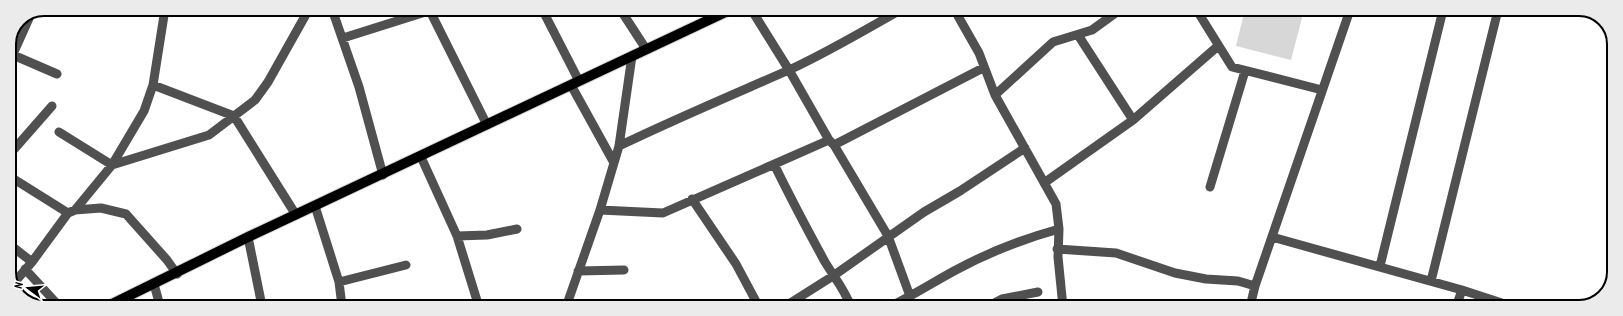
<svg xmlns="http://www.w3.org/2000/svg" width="1623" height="316" viewBox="0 0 1623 316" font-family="'PT Sans Narrow',sans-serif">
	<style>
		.green { fill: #d7d7d7 }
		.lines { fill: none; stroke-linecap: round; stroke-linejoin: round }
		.major-casing { stroke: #dbdbdb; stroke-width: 12 }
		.minor { stroke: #505050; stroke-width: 9 }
		.major { stroke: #000; stroke-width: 10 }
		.rim { fill: none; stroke: #000; stroke-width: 2 }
	</style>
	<rect width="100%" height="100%" fill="#fff"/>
	<path class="green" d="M1245,9L1304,10L1291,60L1236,46Z"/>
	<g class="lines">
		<g class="major-casing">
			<path id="major" d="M108,306L248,237L732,9"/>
		</g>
		<path class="minor" d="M332,9L359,87L383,175
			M542,9L579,81
			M620,9L646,49
			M751,9L789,70L829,140L834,145L888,236L914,307
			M954,9L979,53L995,95L1056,204L1059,229L1058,257L1063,307
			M1196,9L1232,67L1322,90
			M430,11L487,125
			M1078,35L1133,120
			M343,38L435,9
			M13,55L57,74
			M9,63L31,14
			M153,85L234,116L296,215
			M571,85L613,161
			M995,95L1053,42L1092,30L1121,9
			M59,132L112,165L209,135L255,100L268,82L309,9
			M834,145L983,68
			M619,146C675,119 732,95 789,70C828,52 865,30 902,9
			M9,155L52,106
			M421,157L457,236L479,307
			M774,164C790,197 807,229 825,262C834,277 845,290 851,307
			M9,176L68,213
			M1044,183L1133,120L1218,46
			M1210,187L1245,71
			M692,199L736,264L759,307
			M315,206L339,282L342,306
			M75,210L101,208L126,214L167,260L177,274
			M600,210L663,213L829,140
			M457,236L487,235L517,229
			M248,237L262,306
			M1272,237L1462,290L1514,307
			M9,244L32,262
			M1057,249L1116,253L1175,273L1206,279L1238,281L1255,286
			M1380,266L1443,10
			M25,269L59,306
			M578,271L624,270
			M1431,281L1498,10
			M339,282L406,265
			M13,284L32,262L68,213L75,210L112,165L144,111L153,85L165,9
			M154,284L160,306
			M566,307L600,210L619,146L632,56
			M784,307L833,276L924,212L960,191L1025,148
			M889,307C912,296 932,283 954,271C987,253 1023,239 1059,229
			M987,307L1002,299L1038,292
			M1250,307L1255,286L1350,10
			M1456,307L1462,290"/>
		<use href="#major" class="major"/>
	</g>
	<path d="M0 0H1623V316H0ZM44 16H1579A28 28 0 0 1 1607 44V272A28 28 0 0 1 1579 300H44A28 28 0 0 1 16 272V44A28 28 0 0 1 44 16Z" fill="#ebebeb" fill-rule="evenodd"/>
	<path class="rim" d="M44 16H1579A28 28 0 0 1 1607 44V272A28 28 0 0 1 1579 300H44A28 28 0 0 1 16 272V44A28 28 0 0 1 44 16Z"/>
	<g transform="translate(28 288) rotate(286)" stroke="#ffffff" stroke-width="3" paint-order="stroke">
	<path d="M0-3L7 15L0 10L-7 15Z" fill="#000000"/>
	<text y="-6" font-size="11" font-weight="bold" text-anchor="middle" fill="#000000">N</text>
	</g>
</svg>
